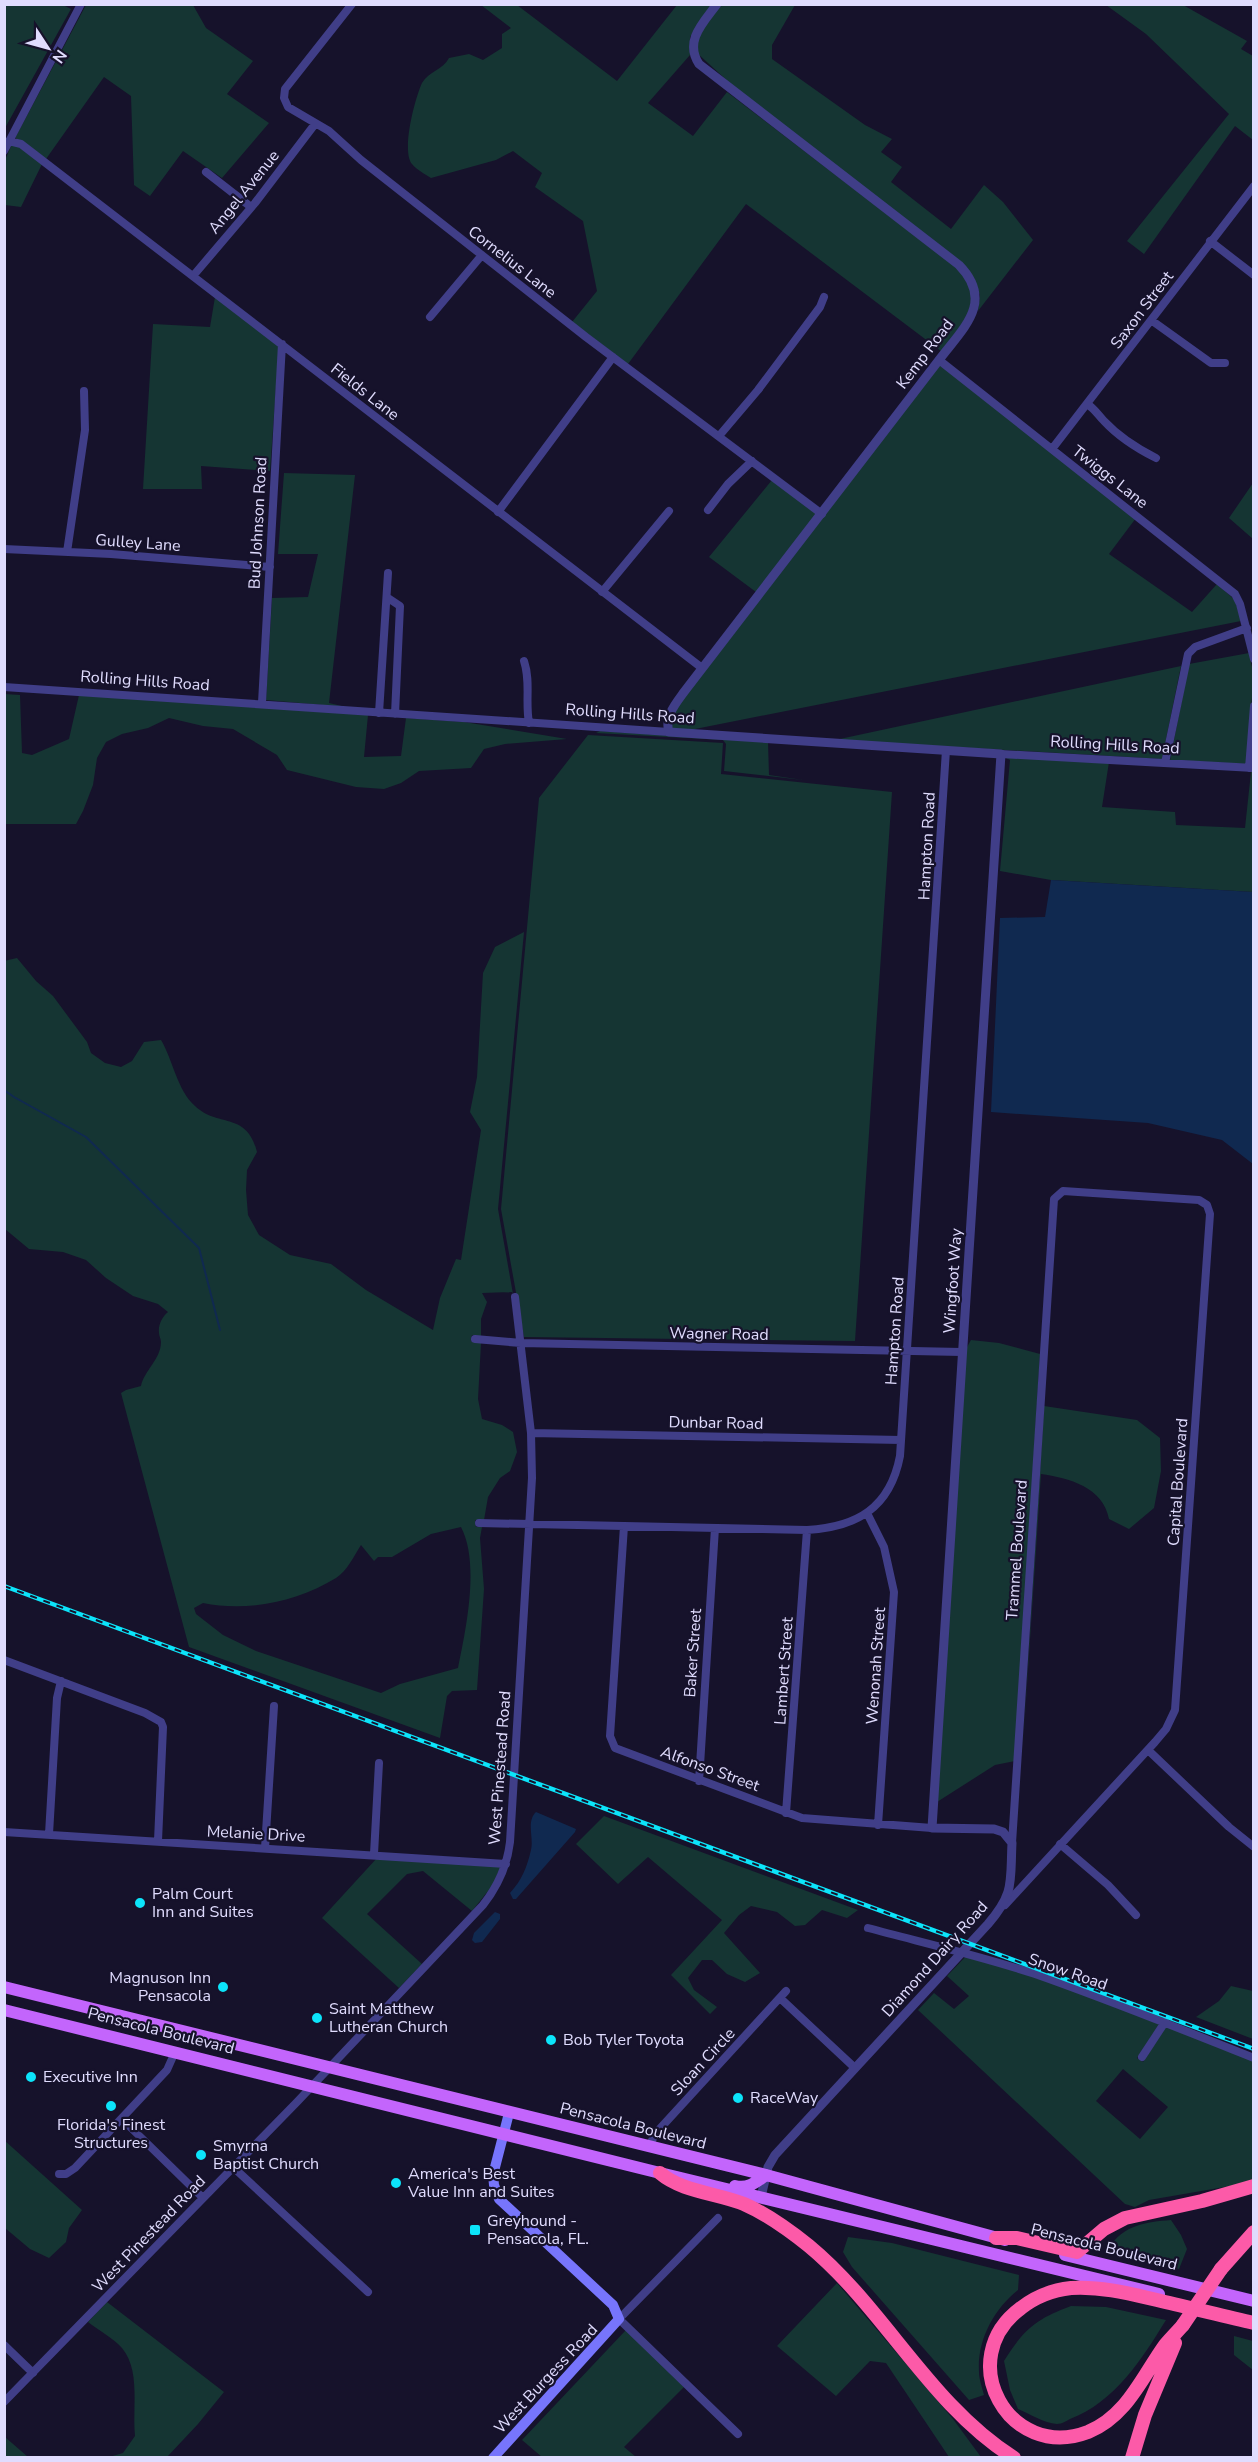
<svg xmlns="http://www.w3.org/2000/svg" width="1258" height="2462" viewBox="0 0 1258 2462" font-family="'Nunito Sans',sans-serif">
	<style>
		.green { fill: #153533; fill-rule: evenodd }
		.water { fill: #102950 }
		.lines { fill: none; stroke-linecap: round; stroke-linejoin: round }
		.stream { stroke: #102950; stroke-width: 2 }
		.minor { stroke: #403e88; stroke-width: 8 }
		.tertiary { stroke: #403e88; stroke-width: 9 }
		.secondary { stroke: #7775fc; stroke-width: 10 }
		.primary { stroke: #c365fc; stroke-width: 12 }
		.motorway { stroke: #fc5aa8; stroke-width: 14 }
		.rail-casing { stroke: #0ce4fa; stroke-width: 4.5 }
		.rail { stroke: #16122b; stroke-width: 2; stroke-dasharray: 7; stroke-linecap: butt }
		.motorway-bridge { stroke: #fc5aa8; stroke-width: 14 }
		.poi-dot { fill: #0ce4fa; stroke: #16122b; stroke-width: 2 }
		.labels { text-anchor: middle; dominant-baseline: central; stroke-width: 4.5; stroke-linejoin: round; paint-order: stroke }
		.street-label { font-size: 16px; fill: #e0dcfe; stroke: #16122b }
		.poi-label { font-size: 16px; fill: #e0dcfe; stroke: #16122b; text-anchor: start }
	</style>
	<rect width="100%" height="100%" fill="#16122b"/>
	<path class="green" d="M5,4L63,5L71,9L5,128Z
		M86,5H193L206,28L253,61L227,94L269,123L222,178L183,151L150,196L134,185L131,96L104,77L46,159L23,141L15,138Z
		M481,5H517L617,81L677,5H712L690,37V55L648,103L693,136L727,92L957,268C988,300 962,324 941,351L746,204L628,364L572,322L597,291L583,221L535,187L542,173L513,151L496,160L431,178C425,174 417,170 412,164C401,151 415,98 422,83C429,71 443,70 449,58L469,54L483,60L502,48V34L511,28Z
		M722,5H795L772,45V59L865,125L892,139L881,152L902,167L891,182L951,229L984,185L1003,202L1033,240L978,311L980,295L974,278L732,85L697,53C695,35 711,18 722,5Z
		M1106,5H1183L1247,41L1241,49L1253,56V140L1235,126L1144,254L1127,241L1229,114L1146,34Z
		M12,144L19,147L42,164L21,207L5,205V160Z
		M215,297L279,345L270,471L201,466L202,489H143L153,324L210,327Z
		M940,365L1136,518L1109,554L1192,612L1217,584L1235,600L1241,621L690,730L671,728C669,712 695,684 705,671Z
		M284,473L355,475L329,703L346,707L266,700L272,598L308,597L318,554H278Z
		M772,480L817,514L756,592L709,557Z
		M1253,483V539L1229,518Z
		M1249,653L1254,676L1246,764L1170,760L1189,664Z
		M1181,666L1162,759L835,740Z
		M4,694L20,695L22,753L32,755L69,739L79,695L368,715L364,757L401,756L406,718L464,722L567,739L505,744L484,749L471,768L419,771L401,783L384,789L356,787L287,770L277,755L233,729L203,726L169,718L148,728L122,734L106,742L97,758L93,785L83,811L76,824H5Z
		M600,731L768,742L769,775L803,780L724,771L726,744L723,740L596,733Z
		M588,735L723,743L721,774L892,792L855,1341L524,1337L501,1209L539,798Z
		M1004,757L1109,762L1102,807L1175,812L1176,825L1245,828L1251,772H1253V892L1051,880L1000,871L1010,760Z
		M524,932L498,1209L513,1294L512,1292L482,1293L487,1302L481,1319V1337L472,1335L471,1341L481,1343L478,1399L482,1419L502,1425L513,1432L517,1452L510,1471L500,1478L488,1497L484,1520H475L476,1527H482L480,1538L484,1589L477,1690L452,1691L447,1696L440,1738L189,1647L121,1393L126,1390L141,1386C144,1371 161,1359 161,1342C161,1339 159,1336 159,1333C158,1325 162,1317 168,1312L158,1304L133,1296L106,1278L86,1260L63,1252L29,1249L5,1229L4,961L17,958L36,981L53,996L87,1042L91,1053L105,1063L121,1067L132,1061L144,1042L161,1040C173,1060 177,1090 195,1106C218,1128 247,1111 257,1152L247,1170L246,1190L248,1215L259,1235L290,1255L331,1264L366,1290L433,1330L440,1298L456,1259L461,1260L481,1130L470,1112L477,1077L483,973L495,947ZM461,1527C480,1563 466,1629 458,1668L400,1684L381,1693L256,1651L223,1635L196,1614L194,1608L203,1603C247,1612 297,1602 336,1578C347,1571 354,1556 361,1545L374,1561L378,1557H392L431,1534Z
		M971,1340L999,1343L1040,1354L1015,1761L995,1765L937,1802L966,1349Z
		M1044,1406L1137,1420L1160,1438L1161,1471L1154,1508L1129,1529L1109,1519C1103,1487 1069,1478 1041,1474L1022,1760Z
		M604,1816L858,1910L847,1918L822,1910L805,1925L795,1926L777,1912L751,1906L739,1915L724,1933L760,1973L745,1982L727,1974L712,1960H702L688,1978L694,1990L717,2007L710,2014L671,1975L722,1920L648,1857L618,1884L576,1844Z
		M377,1858L501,1866L492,1886L472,1911L423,1871L407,1874L367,1914L422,1964L399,1988L322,1918Z
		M970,1952L1160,2023L1137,2058L1143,2062L1167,2025L1253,2057V2180L1242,2184L1149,2200L1135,2207L1125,2204L918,2010L934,1993L954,2009L969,1996L947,1976ZM1123,2069L1168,2107L1140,2139L1096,2101Z
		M1231,1986L1253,1991V2039L1196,2017L1219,2001Z
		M4,2140L82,2210L69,2228L66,2242L49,2258L30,2249L5,2228Z
		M1171,2220L1181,2235L1187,2249L1179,2269L1109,2248C1123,2225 1146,2222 1171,2220Z
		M848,2237L892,2243L1019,2275L1018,2290C994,2309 977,2340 979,2372C979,2379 982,2387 984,2395L969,2400L852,2267L843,2252Z
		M837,2283L953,2419L981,2457H949L886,2363L870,2361L836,2396L777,2346Z
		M107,2302L224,2392L198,2424L167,2457H109L123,2453L135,2436C132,2408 141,2371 122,2348C113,2338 98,2330 88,2322Z
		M1071,2306L1106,2307L1166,2320C1142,2359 1115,2402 1070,2419C1066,2421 1062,2424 1057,2424C1044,2423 1030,2414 1018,2409L1010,2390L1004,2361C1024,2329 1036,2319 1071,2306Z
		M626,2330L684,2387L624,2447L636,2457H542L522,2440Z
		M1234,2336L1253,2341V2370L1234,2355Z
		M5,2437L28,2457H5Z"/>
	<path class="water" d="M1051,880L1253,892V1164L1222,1140L1148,1123L991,1112L1000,918L1045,917Z
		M536,1812L576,1829L575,1832L516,1899H513L510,1893C522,1880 527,1867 531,1850C534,1837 526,1822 536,1812Z
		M495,1912L500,1914V1919L482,1942L475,1943L472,1940L474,1933Z"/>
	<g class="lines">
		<path class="stream" d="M4,1090L14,1097L86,1137L199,1248L220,1330"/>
		<path class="minor" d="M352,4L285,89L284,98L288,107L329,131L361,160L586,337L822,514
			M9,141L21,144L702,668
			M4,151L81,4
			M206,172L251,207
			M1210,241L1254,275
			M193,276L255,203L315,124
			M430,317L482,255
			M1151,320L1211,363H1225
			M939,360L1235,594L1240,604L1254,659
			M1087,404C1095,409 1098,415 1104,421C1118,436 1138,449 1156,458
			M719,436L758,390L820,307L824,297
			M1052,449L1254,186
			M708,510L728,484L752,461
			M498,512L613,357
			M4,549L111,554L270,567
			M67,552L85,430L84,391
			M602,592L669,511
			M388,598L400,606L395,714
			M524,661C531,682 525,701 529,723
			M4,687L669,732
			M262,703L282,344
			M379,713L388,573
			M1001,754L1254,768
			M1165,763L1188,654L1195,647L1247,628
			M1249,768L1254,706
			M475,1339L521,1343L962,1352
			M531,1433L901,1440
			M867,1513L884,1547L894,1592L878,1825
			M479,1523L807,1530C857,1527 890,1508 900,1456L946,750
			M624,1526L610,1736L615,1748L802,1818L932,1828
			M4,1660L145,1713L161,1722L163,1727L158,1841
			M1148,1750L1229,1827L1254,1847
			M699,1781L715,1528
			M786,1813L807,1530
			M4,1832L506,1864
			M49,1834L57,1698L61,1681
			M1060,1844L1108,1885L1136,1915
			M265,1848L274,1706
			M374,1854L379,1763
			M1005,1905L1155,1742L1166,1729L1175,1710L1210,1214L1207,1205L1199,1200L1063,1191L1054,1199L1012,1843
			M868,1928C924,1943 981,1956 1035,1974C1109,2000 1181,2029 1254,2058
			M780,1998L855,2068
			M1142,2057L1165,2022
			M122,2119L202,2197
			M649,2147L655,2134L786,1991
			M233,2167L368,2292
			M59,2174H66L75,2168L167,2070L175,2052
			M718,2218L619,2319L738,2434
			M4,2345L33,2373
			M4,2402L297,2102L483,1905C498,1886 507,1867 510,1842L532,1478L531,1433L515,1297"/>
		<path class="tertiary" d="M717,4C703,23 684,41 699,64L959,265C995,302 963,328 939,360L684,692C676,703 664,717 669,732L1001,754L932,1828L994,1829L1003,1832L1012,1843C1010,1882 1015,1893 988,1924L775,2155L768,2167L761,2197"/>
		<path class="secondary" d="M493,2458L619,2319L613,2305L499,2199L494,2185L493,2175L509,2113"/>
		<path class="primary" d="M4,1987L766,2175L1005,2240
			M4,2010L660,2173L1159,2294
			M735,2186C749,2189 756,2182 766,2175
			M1065,2255L1254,2301"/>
		<path class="motorway" d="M660,2173C682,2192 717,2193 744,2204C767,2214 789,2230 809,2246C885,2309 929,2404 1014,2458
			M996,2238H1017L1077,2252L1104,2229L1125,2218L1202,2201L1254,2186
			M1221,2269L1254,2232
			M1183,2325C1177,2332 1171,2338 1165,2345C1142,2377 1127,2416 1088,2432C1009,2462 952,2359 1021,2308C1035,2297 1053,2290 1071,2288C1102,2286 1131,2294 1161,2301C1192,2308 1223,2316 1254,2323
			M1132,2458L1145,2415L1175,2343"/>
		<g class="rail-casing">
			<path id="rail" d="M4,1586L1254,2049"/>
		</g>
		<use href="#rail" class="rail"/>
		<path class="motorway-bridge" d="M1183,2325L1221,2269"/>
	</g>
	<g class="poi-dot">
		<circle cx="140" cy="1903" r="6"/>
		<circle cx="223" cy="1987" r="6"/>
		<circle cx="317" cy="2018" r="6"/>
		<circle cx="551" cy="2040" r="6"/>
		<circle cx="31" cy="2077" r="6"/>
		<circle cx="738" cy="2098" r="6"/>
		<circle cx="111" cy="2106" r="6"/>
		<circle cx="201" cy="2155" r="6"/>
		<circle cx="396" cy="2183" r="6"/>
		<rect x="469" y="2224" width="12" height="12" rx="3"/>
	</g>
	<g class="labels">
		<g class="street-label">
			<text transform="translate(244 192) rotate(-51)">Angel Avenue</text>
			<text transform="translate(512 262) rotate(38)">Cornelius Lane</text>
			<text transform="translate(1142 310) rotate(-53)">Saxon Street</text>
			<text transform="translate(925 354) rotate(-53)">Kemp Road</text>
			<text transform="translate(365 392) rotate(38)">Fields Lane</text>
			<text transform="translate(1110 477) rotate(38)">Twiggs Lane</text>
			<text transform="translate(258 523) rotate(-87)">Bud Johnson Road</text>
			<text transform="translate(138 543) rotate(4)">Gulley Lane</text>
			<text transform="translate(145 681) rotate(4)">Rolling Hills Road</text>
			<text transform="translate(630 714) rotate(4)">Rolling Hills Road</text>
			<text transform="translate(1115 745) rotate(3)">Rolling Hills Road</text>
			<text transform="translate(927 846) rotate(-87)">Hampton Road</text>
			<text transform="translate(953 1281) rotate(-86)">Wingfoot Way</text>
			<text transform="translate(895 1331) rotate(-86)">Hampton Road</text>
			<text transform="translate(719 1334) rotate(1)">Wagner Road</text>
			<text transform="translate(716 1423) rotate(1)">Dunbar Road</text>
			<text transform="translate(1178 1482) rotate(-86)">Capital Boulevard</text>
			<text transform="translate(1017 1550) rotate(-86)">Trammel Boulevard</text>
			<text transform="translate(693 1653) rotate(-86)">Baker Street</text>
			<text transform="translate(876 1666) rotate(-86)">Wenonah Street</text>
			<text transform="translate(784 1671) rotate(-86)">Lambert Street</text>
			<text transform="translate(500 1768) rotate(-86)">West Pinestead Road</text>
			<text transform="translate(710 1769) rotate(20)">Alfonso Street</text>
			<text transform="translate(256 1834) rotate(3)">Melanie Drive</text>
			<text transform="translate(935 1959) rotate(-48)">Diamond Dairy Road</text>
			<text transform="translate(1068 1972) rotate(19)">Snow Road</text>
			<text transform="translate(161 2031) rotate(14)">Pensacola Boulevard</text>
			<text transform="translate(703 2062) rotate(-47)">Sloan Circle</text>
			<text transform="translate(633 2126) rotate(14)">Pensacola Boulevard</text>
			<text transform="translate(149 2234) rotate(-46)">West Pinestead Road</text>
			<text transform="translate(1104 2247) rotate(14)">Pensacola Boulevard</text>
			<text transform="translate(546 2379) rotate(-47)">West Burgess Road</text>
		</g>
		<g class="poi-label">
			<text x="152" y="1894">Palm Court<tspan x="152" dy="18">Inn and Suites</tspan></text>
			<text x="211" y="1978" text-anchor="end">Magnuson Inn<tspan x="211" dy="18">Pensacola</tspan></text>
			<text x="329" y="2009">Saint Matthew<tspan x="329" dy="18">Lutheran Church</tspan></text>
			<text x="563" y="2040">Bob Tyler Toyota</text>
			<text x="43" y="2077">Executive Inn</text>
			<text x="750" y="2098">RaceWay</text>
			<text x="111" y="2125" text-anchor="middle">Florida's Finest<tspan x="111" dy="18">Structures</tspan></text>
			<text x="213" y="2146">Smyrna<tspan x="213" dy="18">Baptist Church</tspan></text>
			<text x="408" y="2174">America's Best<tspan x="408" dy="18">Value Inn and Suites</tspan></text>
			<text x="487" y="2221">Greyhound -<tspan x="487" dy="18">Pensacola, FL.</tspan></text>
		</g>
	</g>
	<rect width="1258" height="2462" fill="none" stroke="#e0dcfe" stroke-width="12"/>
	<g transform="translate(48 48) rotate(126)" stroke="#16122b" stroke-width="4.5" paint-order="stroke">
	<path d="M0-4.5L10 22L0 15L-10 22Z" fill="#e0dcfe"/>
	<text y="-9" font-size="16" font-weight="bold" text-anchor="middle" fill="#e0dcfe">N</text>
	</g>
</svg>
